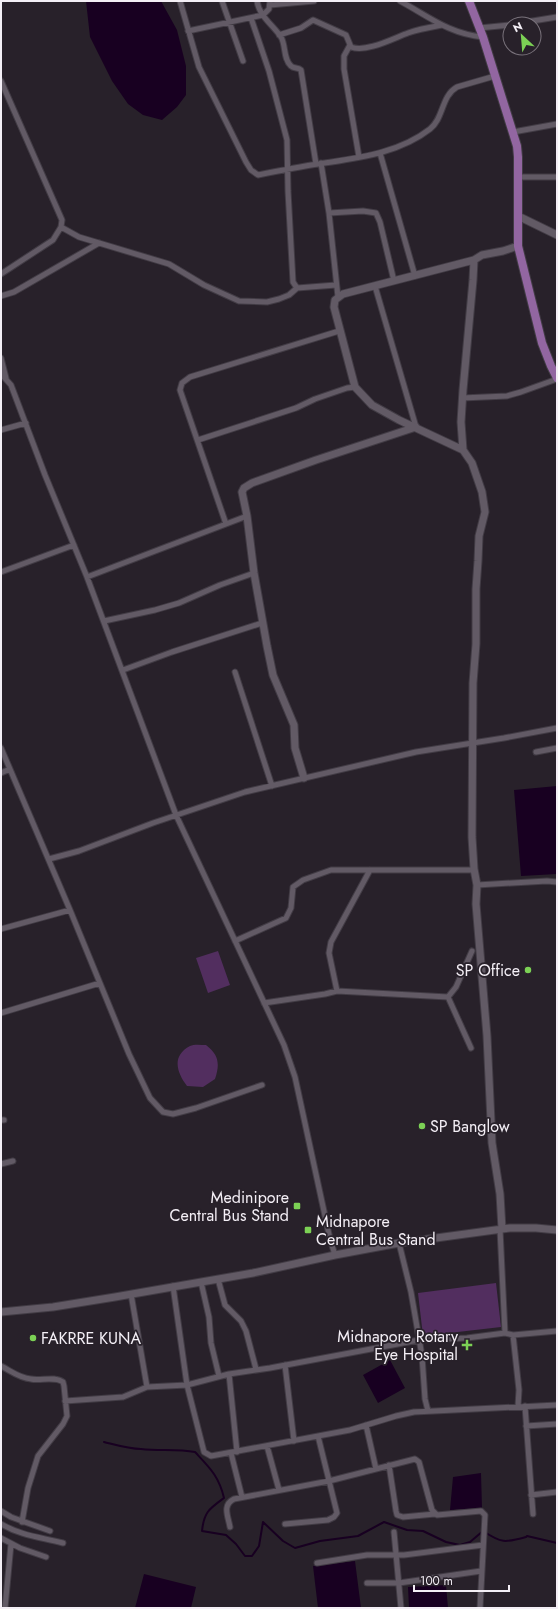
<svg xmlns="http://www.w3.org/2000/svg" width="558" height="1609" viewBox="0 0 558 1609" font-family="Jost,sans-serif">
	<style>
		.green { fill: #522e5f }
		.water { fill: #180021 }
		.lines { fill: none; stroke-linecap: round; stroke-linejoin: round }
		.stream { stroke: #180021; stroke-width: 2 }
		.street-casing { stroke: #423c45; stroke-width: 7 }
		.secondary-casing { stroke: #423c45; stroke-width: 9 }
		.primary-casing { stroke: #423c45; stroke-width: 10 }
		.street { stroke: #625a65; stroke-width: 5 }
		.secondary { stroke: #625a65; stroke-width: 7 }
		.primary { stroke: #9266a1; stroke-width: 8 }
		.poi-dot { fill: #7cd155; stroke: #28212a; stroke-width: 1.5 }
		.labels { text-anchor: middle; dominant-baseline: central; stroke-width: 3.5; stroke-linejoin: round; paint-order: stroke }
		.poi-label { font-size: 16px; fill: #f4eff6; stroke: #28212a; text-anchor: end }
	</style>
	<rect width="100%" height="100%" fill="#28212a"/>
	<path class="green" d="M218,951L230,985L208,993L196,958Z
		M206,1045C219,1055 220,1064 215,1079L203,1087L187,1086C177,1073 171,1056 190,1046C194,1044 201,1045 206,1045Z
		M496,1283L501,1327L423,1336L418,1293Z"/>
	<path class="water" d="M86,1H161L177,30L186,66V95L177,107L162,120L143,115L128,104L112,81L90,37Z
		M557,786V874L521,876L514,790Z
		M390,1360L405,1388L378,1403L363,1375Z
		M481,1473L482,1508L450,1510L453,1477Z
		M355,1561L361,1608H318L313,1566Z
		M144,1574L196,1587L191,1608H135Z
		M446,1585L448,1608H409L408,1587Z"/>
	<g class="lines">
		<path class="stream" d="M104,1442C116,1445 129,1449 141,1449C159,1451 177,1449 195,1452C209,1467 219,1476 224,1498C209,1509 204,1512 202,1531L226,1535L236,1544L245,1556H252L259,1546L263,1522L283,1541L295,1548L320,1541L358,1536L384,1522L407,1530L423,1531L446,1542L460,1545L470,1542L483,1531C501,1543 505,1543 526,1537L527,1536L557,1543"/>
		<g class="street-casing">
			<path id="street" d="M180,1L199,67L246,162L251,170L258,175C278,171 298,167 318,164C356,158 398,154 430,129C444,118 441,96 457,87L495,76
				M222,1L243,61
				M257,1C259,16 273,25 281,37C286,45 283,59 291,66C294,69 298,67 301,70L316,164
				M400,1C428,16 449,34 483,37
				M270,5L314,1
				M251,18L269,71L287,140L288,191L293,282L297,288L336,285
				M514,24L557,17
				M479,28L510,25
				M188,31L263,15L269,9L270,1
				M279,35L301,28L313,20L346,35L351,47C366,53 394,38 408,33C419,29 431,27 442,25
				M350,45L344,56V69L359,157
				M1,81L62,220L61,227L53,240L1,274
				M513,132L557,124
				M380,153L415,276
				M321,163L329,213L338,297
				M518,177H557
				M329,213L363,211L376,213L380,222L394,281
				M61,227L79,237L169,264L204,285L239,301L267,302L279,299L289,295L297,288
				M375,286L416,427
				M1,296L14,292L99,243
				M1,358L6,378
				M1,374L11,385L45,475L87,577L176,815L284,1045L295,1077L330,1239L335,1255
				M462,398L507,396L521,392L557,379
				M1,430L26,423
				M198,440L296,408L315,399L347,388L355,387
				M226,524L180,390L182,383L190,377L339,331
				M1,572L74,545
				M87,577L247,516
				M104,621L155,610L179,603L220,585L254,573
				M123,670L172,652L262,623
				M235,672L272,786
				M1,748L70,910L129,1054L150,1098L163,1112L173,1114L196,1108L262,1085
				M536,752L557,748
				M1,773L10,769
				M49,859L79,851L153,823L245,792L416,752L504,738L557,728
				M477,885L547,881L557,882
				M1,929L70,910
				M235,941L286,918L291,908L293,887L303,880L331,870H471L474,869
				M337,991L448,997L456,987L472,951
				M448,997L471,1048
				M264,1003L325,994L337,991L329,953L331,942L370,870
				M1,1013L100,983
				M1,1120H4
				M1,1164L13,1161
				M500,1229L505,1333
				M399,1243L411,1292L422,1356L425,1399L428,1411
				M218,1279L225,1305L241,1321L246,1331L256,1369
				M201,1282L209,1317L211,1343L219,1376
				M173,1286L187,1385L203,1448L204,1452L211,1456L350,1430L396,1416L414,1412L557,1405
				M131,1294L147,1387
				M513,1335L519,1390L518,1406
				M285,1365L294,1441
				M1,1366C11,1371 19,1378 31,1379C40,1381 55,1376 63,1382L64,1386L67,1416L63,1424L38,1456L28,1488L22,1522
				M229,1374L237,1452
				M65,1401L123,1397L147,1387L187,1385L229,1374L270,1368L419,1340L467,1338L505,1333L513,1335L557,1331
				M525,1406L533,1514
				M366,1425L376,1469
				M526,1426L557,1424
				M267,1446L279,1490
				M231,1453L242,1497
				M389,1465L396,1511L397,1515L403,1517L435,1514
				M531,1495L557,1492
				M1,1511L11,1517L50,1531
				M1,1524C22,1536 40,1537 63,1543
				M285,1524L328,1520L334,1517L337,1513L318,1436
				M230,1527C228,1516 222,1505 234,1499L329,1481L415,1459L419,1462L432,1510L437,1515L481,1511L485,1515L480,1608
				M394,1532L401,1608
				M1,1538L20,1548L46,1557
				M317,1563L367,1555H404L483,1545
				M367,1583H399L481,1571
				M5,1608L11,1544"/>
		</g>
		<g class="secondary-casing">
			<path id="secondary" d="M518,216L557,235
				M463,450L399,420L372,405L355,387L334,307L335,300L343,294L474,260
				M304,778L295,748L294,725L273,675L267,646L254,573L247,516L242,492L244,488L252,483L316,460L416,427
				M502,1229L500,1194L492,1143L487,1036L476,904L477,885L474,869L472,837L473,683L476,644V589L478,561L479,536L485,512L482,492L472,463L463,450L461,422L463,390L473,280L474,260L482,255L503,251L518,246
				M1,1312L53,1307L115,1297L253,1273L335,1255L399,1243L510,1228H536L557,1230"/>
		</g>
		<g class="primary-casing">
			<path id="primary" d="M469,1L483,37L517,146L518,157V246L542,343L551,366L557,378"/>
		</g>
		<use href="#street" class="street"/>
		<use href="#secondary" class="secondary"/>
		<use href="#primary" class="primary"/>
	</g>
	<g class="poi-dot">
		<circle cx="528" cy="970" r="4"/>
		<circle cx="422" cy="1126" r="4"/>
		<rect x="293" y="1202" width="8" height="8" rx="2"/>
		<rect x="304" y="1226" width="8" height="8" rx="2"/>
		<circle cx="33" cy="1338" r="4"/>
		<path d="M465 1339h4v4h4v4h-4v4h-4v-4h-4v-4h4z"/>
	</g>
	<g class="labels">
		<g class="poi-label">
			<text x="520" y="970">SP Office</text>
			<text x="430" y="1126" text-anchor="start">SP Banglow</text>
			<text x="289" y="1197">Medinipore<tspan x="289" dy="18">Central Bus Stand</tspan></text>
			<text x="316" y="1221" text-anchor="start">Midnapore<tspan x="316" dy="18">Central Bus Stand</tspan></text>
			<text x="458" y="1336">Midnapore Rotary<tspan x="458" dy="18">Eye Hospital</tspan></text>
			<text x="41" y="1338" text-anchor="start">FAKRRE KUNA</text>
		</g>
	</g>
	<rect width="558" height="1609" fill="none" stroke="#f4eff6" stroke-width="4"/>
	<g transform="translate(522 36) rotate(334)"><circle r="19" fill="#28212a" stroke="#7a737c"/>
	<path d="M0-3L7 15L0 10L-7 15Z" fill="#7cd155"/>
	<text y="-6" font-size="11" font-weight="bold" text-anchor="middle" fill="#f4eff6">N</text>
	</g>
	<path d="M414 1585v6h95v-6" fill="none" stroke="#f4eff6" stroke-width="2"/>
	<text x="420" y="1585" font-size="12" fill="#f4eff6" stroke="#28212a" stroke-width="3" paint-order="stroke">100 m</text>
</svg>
